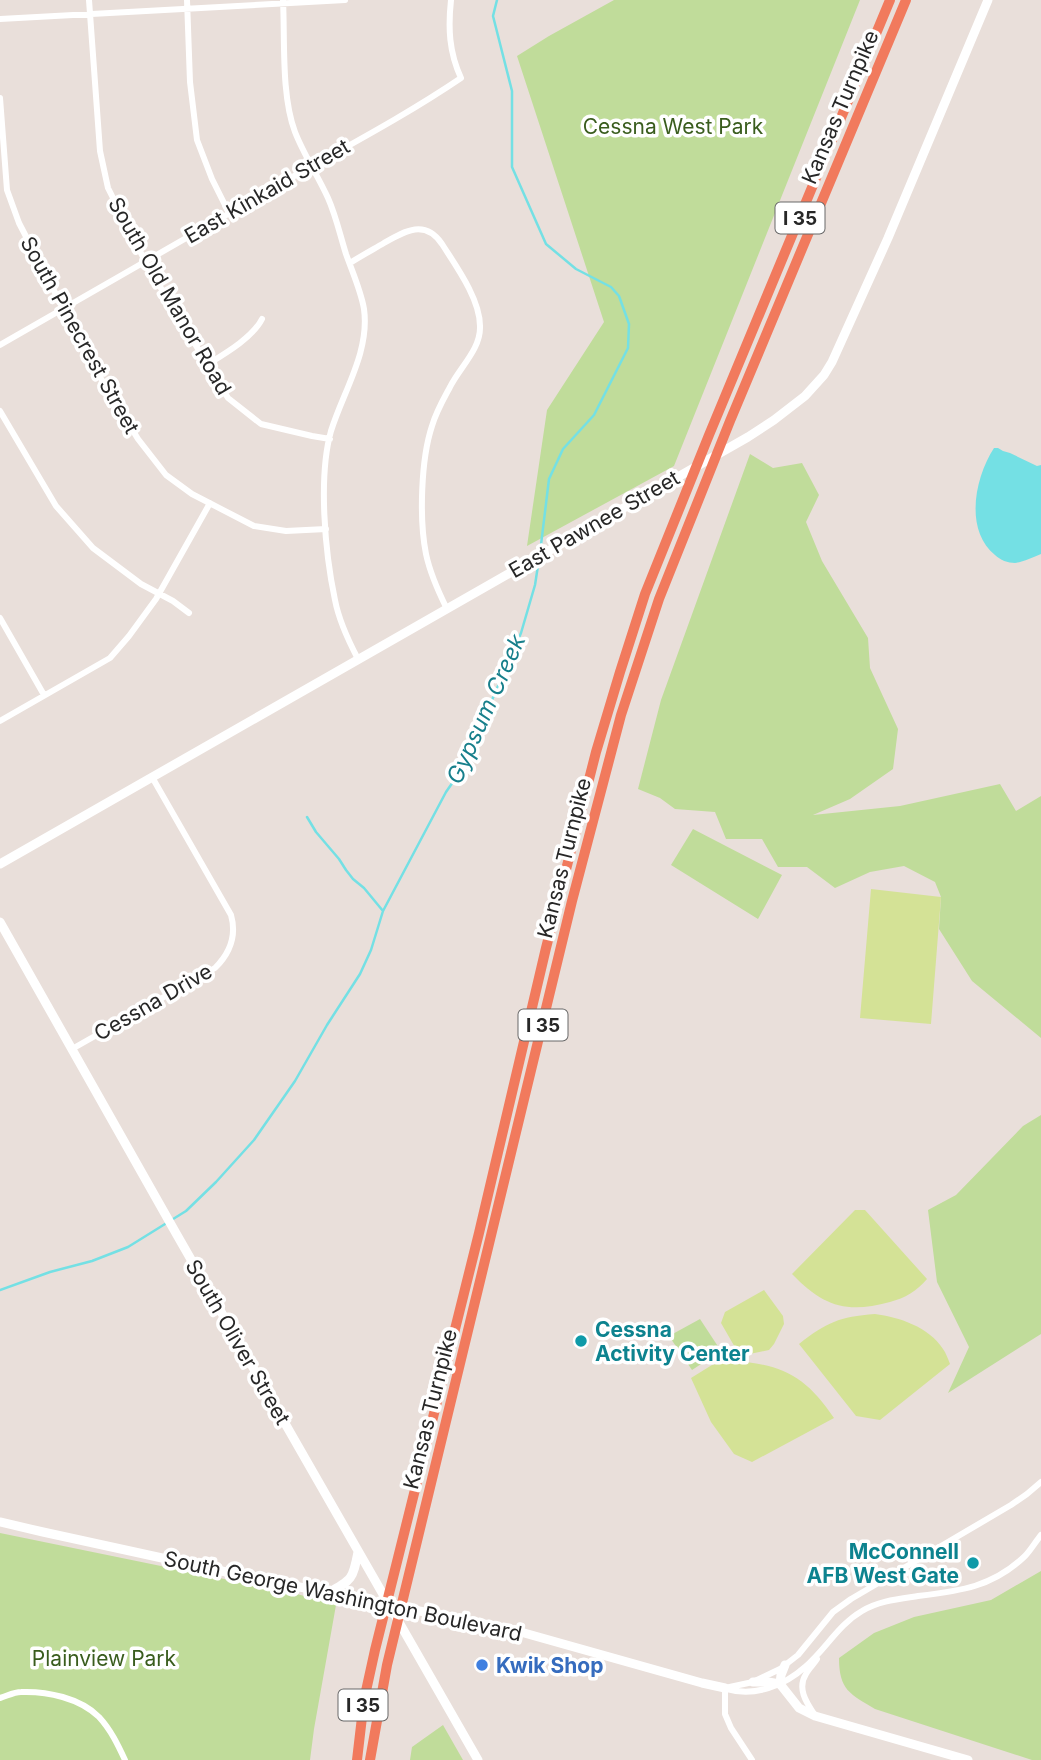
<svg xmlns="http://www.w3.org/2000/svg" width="1041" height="1760" viewBox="0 0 1041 1760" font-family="Inter,sans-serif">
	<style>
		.green { fill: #c0dc9a }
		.pitch { fill: #d4e296 }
		.water { fill: #74e0e4 }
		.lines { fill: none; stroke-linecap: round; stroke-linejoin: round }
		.stream { stroke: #74e0e4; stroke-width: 2.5 }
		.street { stroke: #fff; stroke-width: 6 }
		.secondary { stroke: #fff; stroke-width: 9 }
		.highway { stroke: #f17a5d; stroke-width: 10 }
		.culture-dot { fill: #0f9aa8; stroke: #fff; stroke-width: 2.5 }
		.shop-dot { fill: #3f7fe0; stroke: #fff; stroke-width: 2.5 }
		.labels { text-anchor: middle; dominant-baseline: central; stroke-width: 7; stroke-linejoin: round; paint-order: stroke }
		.shield { fill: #fff; stroke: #686868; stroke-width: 2 }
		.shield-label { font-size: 19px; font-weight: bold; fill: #272727 }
		.street-label { font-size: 21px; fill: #272727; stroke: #fff }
		.park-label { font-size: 21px; fill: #3a5d1e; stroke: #fff }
		.culture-label { font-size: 21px; font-weight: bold; fill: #0d838f; stroke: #fff; text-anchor: start }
		.shop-label { font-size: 21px; font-weight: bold; fill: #366cbe; stroke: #fff; text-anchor: start }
		.water-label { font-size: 23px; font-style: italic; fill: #177f8b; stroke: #fff }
	</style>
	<rect width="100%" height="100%" fill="#e9dfda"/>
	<path class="green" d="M614,0H860L674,466L527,546L547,410L604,322L517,56L549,36Z
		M750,454L773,468L802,463L819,495L806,522L822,561L868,638L870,668L898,729L893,769L850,799L813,815L900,806L1000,784L1016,811L1041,796V1038L972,981L939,929L941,897L935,882L904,866L870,872L835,888L807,867H778L762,839H726L715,812L675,809L660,798L638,789L661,700Z
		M693,829L782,875L758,919L671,865Z
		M1041,1115V1334L948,1393L969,1347L937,1282L928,1210L956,1195L1023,1126Z
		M700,1319L721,1351L692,1370L669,1336Z
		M0,1533L297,1594L336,1605L314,1729L310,1760H0Z
		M1041,1571V1760H1032L875,1709C850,1694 839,1690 839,1658L874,1633L914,1617L991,1600Z
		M443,1725L463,1760H410L412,1747Z"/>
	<path class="pitch" d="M871,889L941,897L931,1024L860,1018Z
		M855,1210H865L927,1279C917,1291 905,1298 890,1302C846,1314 823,1306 792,1274Z
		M764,1290L783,1316L784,1324L774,1344L769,1350L740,1356L721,1323L725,1312Z
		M875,1314C899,1317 929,1327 943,1349C946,1353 948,1359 950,1364L880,1420L856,1416L799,1344C827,1322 839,1317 875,1314Z
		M730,1361C781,1363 806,1376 834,1418L752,1462L734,1454L711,1422L691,1378L712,1365Z"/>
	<path class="water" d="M994,448H998L1003,451L1010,453L1037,466L1041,465V554C1033,557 1024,562 1015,563C1008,563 1000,560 995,555C964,530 975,477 994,448Z"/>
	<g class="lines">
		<path class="stream" d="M497,0L493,16L512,91V167L546,244L576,269L611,287L619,296L629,324L628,348L594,415L563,449L549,479L540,553
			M307,817L316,832L339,859L346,870L353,879L364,888L383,911
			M0,1290L50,1272L92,1261L128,1247L186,1211L216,1182L254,1140L295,1081L327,1025L360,974L371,950L383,911L446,792L462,769L521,633L535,585L539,559"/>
		<path class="street" d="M89,0L100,151L108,188L148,267L228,398L261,424L312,436L330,439
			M187,0L190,82L197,140L212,179L229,213
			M283,0C285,39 281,95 295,132C304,155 318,176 328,198C336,216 340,235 346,254C352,271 361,291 364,309C370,352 343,392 331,431C318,477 325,553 335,600C339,621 348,640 358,659
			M0,19L345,0
			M0,98L7,190L19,223L92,364L138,439L166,475L192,494L254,526L286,531L326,529
			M350,263C361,256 372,250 384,243C405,231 425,219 442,244C456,266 480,299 480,326C481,349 460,367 450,387C443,400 436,412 432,426C421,459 419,519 426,554C430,573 438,591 447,609
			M0,345C90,294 178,242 268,191C332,154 399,120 461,78C449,52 448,28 451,0
			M208,364C226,353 253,337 262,319
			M0,411L56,506L93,548L141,584L173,601L189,613
			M0,618L44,695
			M0,721L110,658L129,636L156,599L210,503
			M72,1049L215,968C230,953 237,936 231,915L152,777
			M725,1688L753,1682L780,1669L798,1655L833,1612L851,1599L1011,1505L1027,1494L1041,1482
			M725,1688V1714L731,1728L752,1760
			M727,1689C754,1697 784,1686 805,1667C826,1649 838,1625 862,1611C878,1601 898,1599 918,1596C960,1591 993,1587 1025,1556C1031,1550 1036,1541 1041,1535
			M0,1698C7,1696 14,1692 21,1692C47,1691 80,1698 99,1717C111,1730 118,1745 125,1760
			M814,1714C806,1702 797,1688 806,1674C809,1668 814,1664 817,1659"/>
		<path class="secondary" d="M0,864L748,437L774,420L805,396L824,375L832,362L888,238L988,0
			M0,922L177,1235L478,1760
			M0,1522L43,1532L240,1575L510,1629L702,1683L725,1688
			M328,1593C352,1580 353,1579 358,1552
			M753,1682H768L780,1684L799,1708L815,1716L968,1760
			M780,1684L781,1675L785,1665"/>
		<path class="highway" d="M357,1760L364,1700L375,1650L479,1233L546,948L596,752L620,672L645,594L709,435L890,0
			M370,1760L387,1665L572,901L621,715L659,599L730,421L906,0"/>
	</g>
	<g class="culture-dot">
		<circle cx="581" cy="1341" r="7"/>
		<circle cx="973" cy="1563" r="7"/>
	</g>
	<circle class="shop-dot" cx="482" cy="1665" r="7"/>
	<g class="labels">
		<g class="shield">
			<rect x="775.5" y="202.5" width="49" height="31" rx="5"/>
			<rect x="518.5" y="1009.5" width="49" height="31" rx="5"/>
			<rect x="338.5" y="1689.5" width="49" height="31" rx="5"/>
		</g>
		<g class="shield-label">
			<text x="800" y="218">I 35</text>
			<text x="543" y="1025">I 35</text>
			<text x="363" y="1705">I 35</text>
		</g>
		<g class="street-label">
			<text transform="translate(840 107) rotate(-67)">Kansas Turnpike</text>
			<text transform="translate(267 191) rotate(-30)">East Kinkaid Street</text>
			<text transform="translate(170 296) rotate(60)">South Old Manor Road</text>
			<text transform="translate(80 335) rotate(61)">South Pinecrest Street</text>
			<text transform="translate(594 524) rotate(-30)">East Pawnee Street</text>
			<text transform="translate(564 858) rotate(-76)">Kansas Turnpike</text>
			<text transform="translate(153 1002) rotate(-30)">Cessna Drive</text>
			<text transform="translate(238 1342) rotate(60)">South Oliver Street</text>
			<text transform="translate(430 1409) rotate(-76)">Kansas Turnpike</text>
			<text transform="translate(343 1596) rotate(12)">South George Washington Boulevard</text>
		</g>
		<g class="park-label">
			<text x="673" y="126">Cessna West Park</text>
			<text x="104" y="1658">Plainview Park</text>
		</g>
		<g class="culture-label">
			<text x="595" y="1329">Cessna<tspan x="595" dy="24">Activity Center</tspan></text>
			<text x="959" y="1551" text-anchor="end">McConnell<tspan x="959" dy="24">AFB West Gate</tspan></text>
		</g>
		<g class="shop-label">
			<text x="496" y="1665">Kwik Shop</text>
		</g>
		<g class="water-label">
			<text transform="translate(486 709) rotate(-66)">Gypsum Creek</text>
		</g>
	</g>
</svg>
